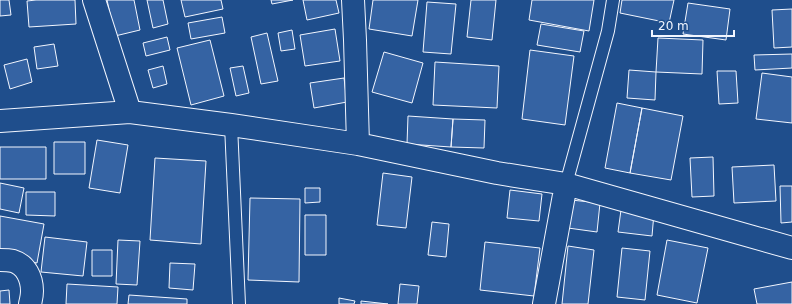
<svg xmlns="http://www.w3.org/2000/svg" width="792" height="304" viewBox="0 0 792 304" font-family="'DejaVu Sans',sans-serif">
	<style>
		.building { fill: #3563a3; stroke: #f2f6ff }
		.lines { fill: none; stroke-linecap: round; stroke-linejoin: round }
		.lane-casing { stroke: #f2f6ff; stroke-width: 14 }
		.street-casing { stroke: #f2f6ff; stroke-width: 24 }
		.lane { stroke: #1f4e8c; stroke-width: 12 }
		.street { stroke: #1f4e8c; stroke-width: 22 }
	</style>
	<rect width="100%" height="100%" fill="#1f4e8c"/>
	<path class="building" d="M0,0H9L11,15L0,16Z
		M36,0H75L76,24L29,27L27,1Z
		M107,0H134L140,30L115,36Z
		M147,0H163L168,24L153,28Z
		M181,0H221L223,9L185,17Z
		M271,0H293L272,4Z
		M303,0H336L339,13L307,20Z
		M373,0H418L412,36L369,29Z
		M471,0H496L492,40L467,37Z
		M532,0H594L589,31L529,20Z
		M622,0H674L669,23L620,13Z
		M427,2L456,4L451,54L423,52Z
		M688,3L730,9L726,40L683,34Z
		M792,9V47L774,48L772,10Z
		M222,17L225,33L191,39L188,23Z
		M541,24L584,31L580,52L537,45Z
		M335,29L340,61L305,66L300,35Z
		M292,30L295,49L281,51L278,33Z
		M267,33L278,81L261,84L251,37Z
		M167,37L170,50L146,56L143,43Z
		M658,38L703,40L702,74L656,72Z
		M210,40L224,96L191,105L177,48Z
		M54,44L58,66L37,69L34,47Z
		M530,50L574,56L565,125L522,119Z
		M384,52L423,63L412,103L372,92Z
		M792,54V68L755,70L754,55Z
		M27,59L32,82L10,89L4,65Z
		M435,62L499,66L497,108L433,105Z
		M163,66L167,84L153,88L148,70Z
		M243,66L249,93L236,96L230,68Z
		M629,70L656,72L655,100L627,98Z
		M717,71H736L738,103L719,104Z
		M762,73L792,77V123L756,119Z
		M344,78L347,102L314,108L310,83Z
		M617,103L642,108L630,173L605,168Z
		M642,108L683,116L671,180L630,173Z
		M408,116L453,119L451,147L407,144Z
		M453,119L485,120L484,148L451,147Z
		M97,140L128,145L120,193L89,188Z
		M54,142H85V174H54Z
		M0,147H46V179H0Z
		M713,157L714,196L692,197L690,158Z
		M155,158L206,161L201,244L150,240Z
		M774,165L776,201L734,203L732,167Z
		M383,173L412,177L406,228L377,225Z
		M0,183L24,188L19,213L0,209Z
		M780,186H792V222L781,223Z
		M305,188H320V202L305,203Z
		M510,190L542,194L539,221L507,218Z
		M26,192H55V216L26,215Z
		M250,198L300,199L299,282L248,280Z
		M571,200L600,203L597,232L568,228Z
		M621,210L654,213L652,236L618,232Z
		M305,215H326V255H305Z
		M0,216L44,224L37,263L0,256Z
		M432,222L449,224L446,257L428,255Z
		M45,237L87,242L83,276L41,272Z
		M118,240L140,241L137,285L116,284Z
		M667,240L708,248L697,303L657,295Z
		M485,242L540,248L534,296L480,290Z
		M568,246L594,250L588,304H562Z
		M622,248L650,251L645,300L617,297Z
		M92,250H112V276H92Z
		M170,263L195,264L193,290L169,288Z
		M792,282V304H757L754,289Z
		M67,284L118,287L117,304H66Z
		M400,284L419,286L417,304H398Z
		M9,290L10,304H0V291Z
		M129,295L187,299V304H128Z
		M339,298L355,301L354,304H339Z
		M361,301L388,304H361Z"/>
	<g class="lines">
		<g class="lane-casing">
			<path id="lane" d="M231,125L239,304
				M566,184L608,31L613,0"/>
		</g>
		<g class="street-casing">
			<path id="street" d="M94,0L130,112L231,125L358,144L497,173L566,184L753,237L792,248
				M353,0L355,40L358,144
				M0,121L130,112
				M0,260C4,260 9,260 13,261C26,265 32,278 32,291C32,295 31,300 30,304
				M544,304L566,184"/>
		</g>
		<use href="#lane" class="lane"/>
		<use href="#street" class="street"/>
	</g>
	<path d="M652 30v6h82v-6" fill="none" stroke="#f2f6ff" stroke-width="2"/>
	<text x="658" y="30" font-size="12" fill="#f2f6ff" stroke="#1f4e8c" stroke-width="3" paint-order="stroke">20 m</text>
</svg>
